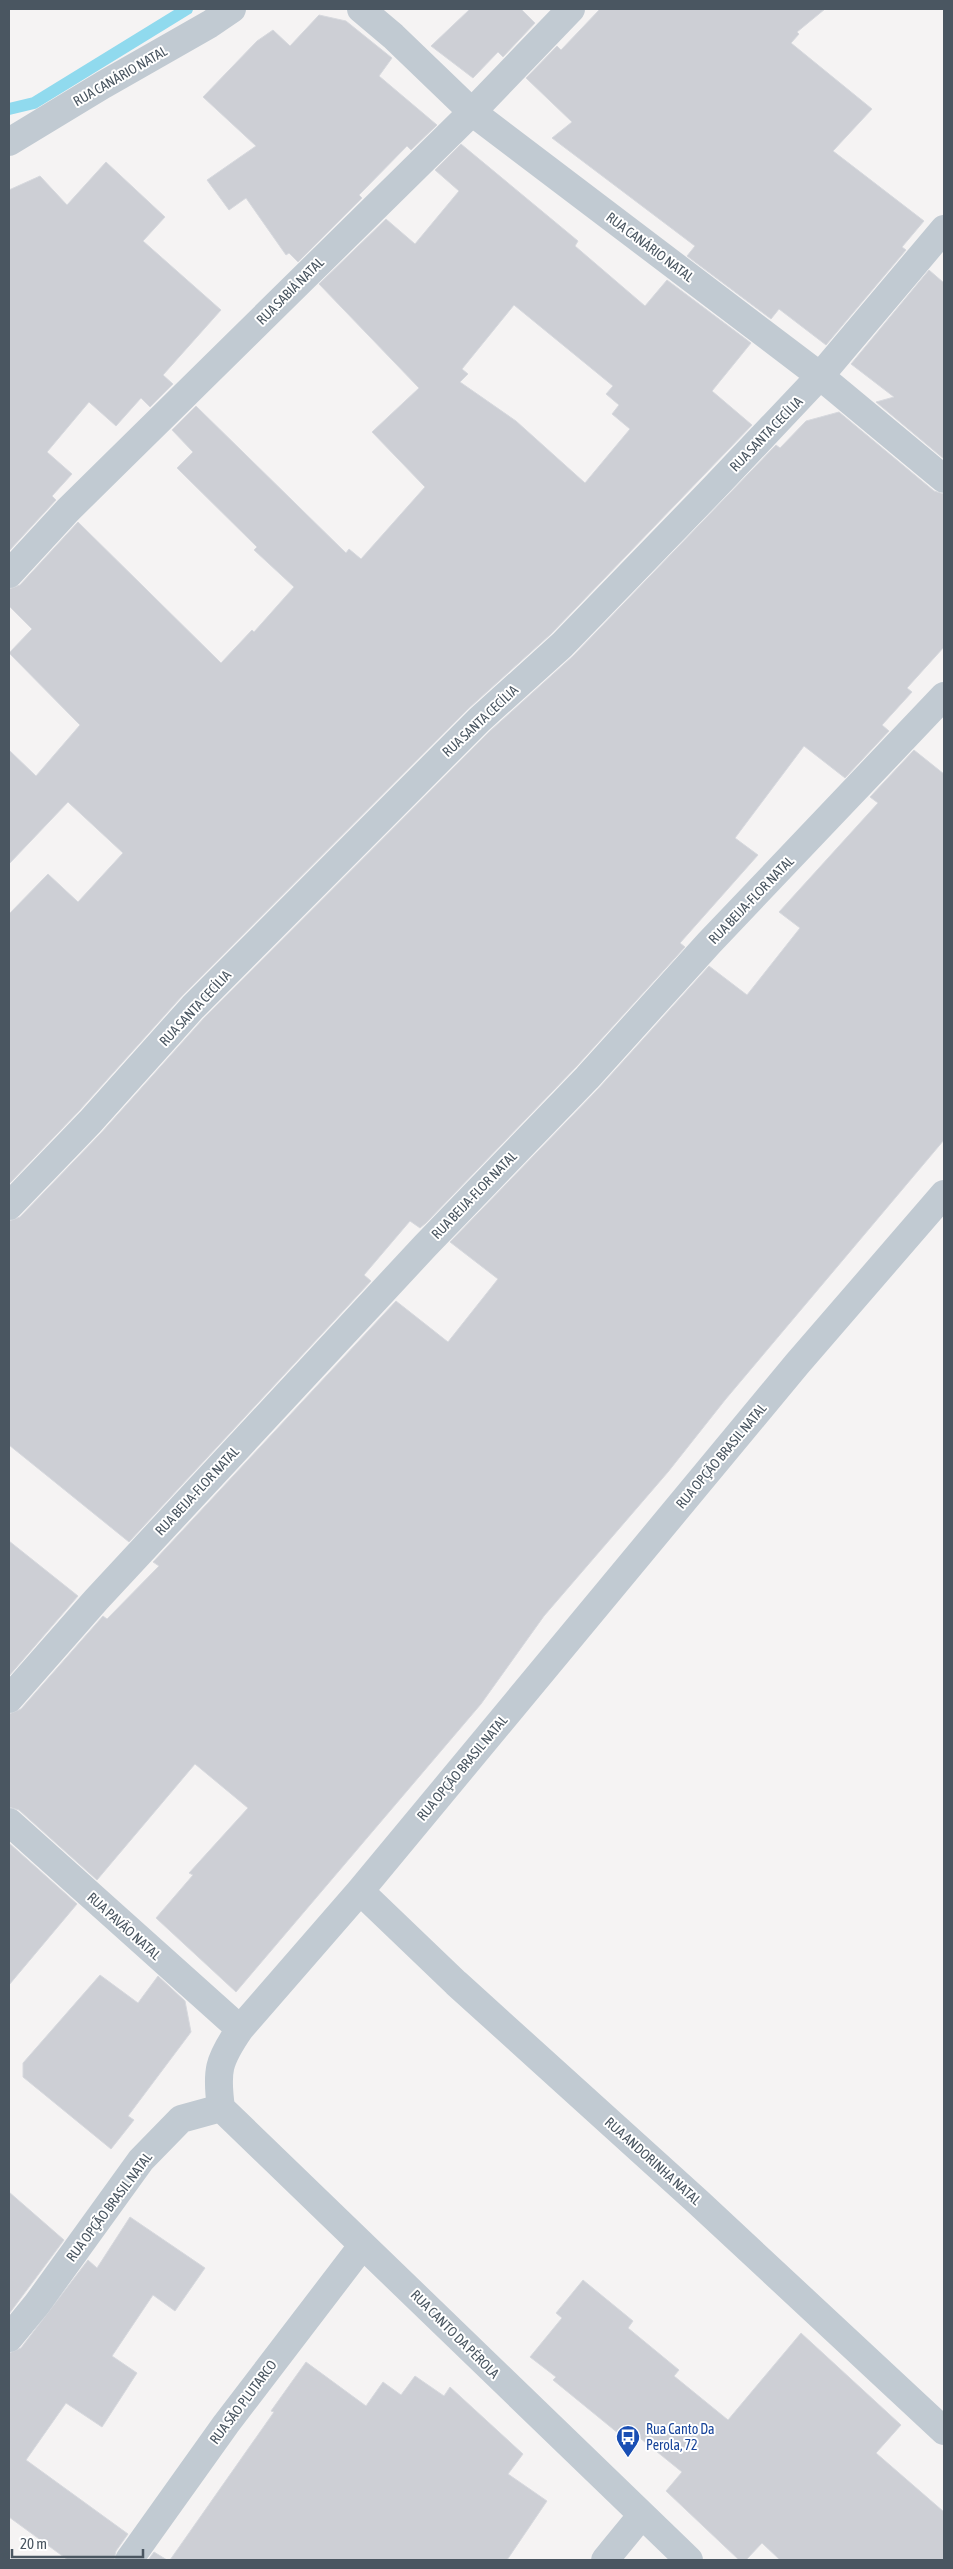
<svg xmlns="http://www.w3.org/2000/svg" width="953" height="2569" viewBox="0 0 953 2569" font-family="'Asap Condensed',sans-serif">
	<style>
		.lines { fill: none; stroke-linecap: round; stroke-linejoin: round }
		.stream { stroke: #90daee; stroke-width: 12 }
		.building { fill: #cdcfd5; stroke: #d7d9de; fill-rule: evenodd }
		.minor { stroke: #c1cad2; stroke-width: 28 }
		.labels { text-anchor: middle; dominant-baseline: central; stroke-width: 4; stroke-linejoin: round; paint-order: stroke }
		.street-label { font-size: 14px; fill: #4a5661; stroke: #fff }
		.transit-label { font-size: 14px; fill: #164399; stroke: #fff; text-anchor: start }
	</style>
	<rect width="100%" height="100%" fill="#f5f3f3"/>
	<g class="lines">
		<path class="stream" d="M9,109L34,103L187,9"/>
	</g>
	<path class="building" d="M470,9H521L535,23L503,57L498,52L473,78L431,46Z
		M600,9H825L797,32L799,34L791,43L872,109L833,151L924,221L902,247L906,250L826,345L779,309L771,319L687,256L695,246L552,138L572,122L526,78L557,46L561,50Z
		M319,15L346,21L392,58L379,76L437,125L411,150L407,146L359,195L362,198L298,262L289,253L286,255L246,198L229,210L207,180L256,146L203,97L257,41L273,30L290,46Z
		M461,144L578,241L575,246L645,306L667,280L751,343L712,391L752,425L551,634L468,709L182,996L79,1111L9,1184V914L48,874L78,902L123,853L68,802L9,864V750L36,776L80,725L9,653L32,629L9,606V589L20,585L78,522L221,663L252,630L254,632L294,587L254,550L257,547L177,468L193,452L172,430L196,406L346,553L349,549L361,559L425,487L372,432L419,388L319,284L386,219L415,244L459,191L435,170ZM514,305L613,386L606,394L619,405L612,414L630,429L585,483L516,421L460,382L468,374L462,369Z
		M106,162L165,217L143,241L221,310L163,375L173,384L150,407L141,398L116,426L89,402L47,452L72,474L52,496L56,500L9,551V190L40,176L67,205Z
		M929,270L944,283V459L876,402L894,397L851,364Z
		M839,412L934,491L944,494V647L907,688L912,692L882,725L889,731L845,778L804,746L735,838L758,855L680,943L685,947L576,1067L426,1223L420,1228L410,1221L364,1275L371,1281L129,1542L9,1445V1221L20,1217L101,1133L204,1018L490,731L573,656L776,445L780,448L806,421Z
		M914,750L944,774V1140L725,1400L668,1472L544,1616L481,1704L236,1992L156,1918L193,1875L189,1873L248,1808L195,1764L97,1880L19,1810L9,1807V1714L21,1709L103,1616L107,1619L159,1566L153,1562L396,1301L448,1342L498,1279L450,1242L598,1089L709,966L747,995L800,928L779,912L878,803L870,797Z
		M9,1541L78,1596L9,1676Z
		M9,1843L77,1904L9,1985Z
		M100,1975L138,2003L158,1976L185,2001L191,2032L128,2116L134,2120L111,2149L23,2077V2063Z
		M9,2192L64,2240L9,2314Z
		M130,2217L205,2268L175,2311L153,2295L112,2356L137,2373L102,2427L66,2403L26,2460L128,2534L116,2551L114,2560H68L9,2517V2353L21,2348L88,2260L97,2268Z
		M583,2280L633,2321L628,2328L679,2370L674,2376L728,2420L801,2333L901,2425L876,2453L944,2512V2560H780L762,2543L746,2560H739L666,2491L682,2472L630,2430L624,2438L553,2380L556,2377L530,2357L562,2318L556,2313Z
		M306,2362L366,2406L383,2382L401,2395L415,2376L444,2396L450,2387L523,2454L508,2474L547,2501L507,2560H170L274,2412L271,2411Z
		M154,2552L167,2560H148Z"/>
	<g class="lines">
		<path class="minor" d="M361,9L393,36L472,112L820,376L944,479
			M9,142L103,85L210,24L232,9
			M9,574L68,510L472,112L571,9
			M9,1206L90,1122L193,1007L479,720L562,645L714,488L820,376L944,229
			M9,1699L96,1600L425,1246L587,1078L709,943L944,696
			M9,1822L240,2029
			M360,1891L456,1983L698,2202L944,2431
			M221,2108L689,2560
			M9,2338L37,2304L141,2160L181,2119L221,2108C216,2071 218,2061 240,2029L360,1891L797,1364L944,1194
			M129,2560L226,2424L362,2246
			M605,2560L641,2516"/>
	</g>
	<defs>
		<g id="bus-pin" transform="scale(1.25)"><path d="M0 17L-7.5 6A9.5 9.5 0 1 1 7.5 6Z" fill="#1a4fb4" stroke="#fff"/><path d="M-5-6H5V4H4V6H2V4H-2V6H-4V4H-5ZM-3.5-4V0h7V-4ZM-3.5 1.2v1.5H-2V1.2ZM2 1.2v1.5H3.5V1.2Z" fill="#fff"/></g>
	</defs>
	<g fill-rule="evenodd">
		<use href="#bus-pin" x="628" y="2437"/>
	</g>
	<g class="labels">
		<g class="street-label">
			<text transform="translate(120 76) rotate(-30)">RUA CANÁRIO NATAL</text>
			<text transform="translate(650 247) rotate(37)">RUA CANÁRIO NATAL</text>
			<text transform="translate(290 291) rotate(-45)">RUA SABIÁ NATAL</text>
			<text transform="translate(766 434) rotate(-46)">RUA SANTA CECÍLIA</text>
			<text transform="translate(480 721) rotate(-43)">RUA SANTA CECÍLIA</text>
			<text transform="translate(751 900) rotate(-46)">RUA BEIJA-FLOR NATAL</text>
			<text transform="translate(195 1008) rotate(-47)">RUA SANTA CECÍLIA</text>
			<text transform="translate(474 1195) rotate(-46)">RUA BEIJA-FLOR NATAL</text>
			<text transform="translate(721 1456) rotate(-50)">RUA OPÇÃO BRASIL NATAL</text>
			<text transform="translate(197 1491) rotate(-47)">RUA BEIJA-FLOR NATAL</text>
			<text transform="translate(462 1768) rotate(-50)">RUA OPÇÃO BRASIL NATAL</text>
			<text transform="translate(124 1926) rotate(42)">RUA PAVÃO NATAL</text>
			<text transform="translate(653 2161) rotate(42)">RUA ANDORINHA NATAL</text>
			<text transform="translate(109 2207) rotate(-53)">RUA OPÇÃO BRASIL NATAL</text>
			<text transform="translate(455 2334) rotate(45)">RUA CANTO DA PÉROLA</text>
			<text transform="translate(243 2402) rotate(-53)">RUA SÃO PLUTARCO</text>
		</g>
		<g class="transit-label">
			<text x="646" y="2429">Rua Canto Da<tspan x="646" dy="16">Perola, 72</tspan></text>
		</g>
	</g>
	<rect width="953" height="2569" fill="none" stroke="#4a5661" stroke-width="20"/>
	<path d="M12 2549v8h131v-8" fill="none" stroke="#4a5661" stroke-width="2.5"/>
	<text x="20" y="2549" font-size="15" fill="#4a5661" stroke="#ffffff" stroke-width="4" paint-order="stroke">20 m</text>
</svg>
